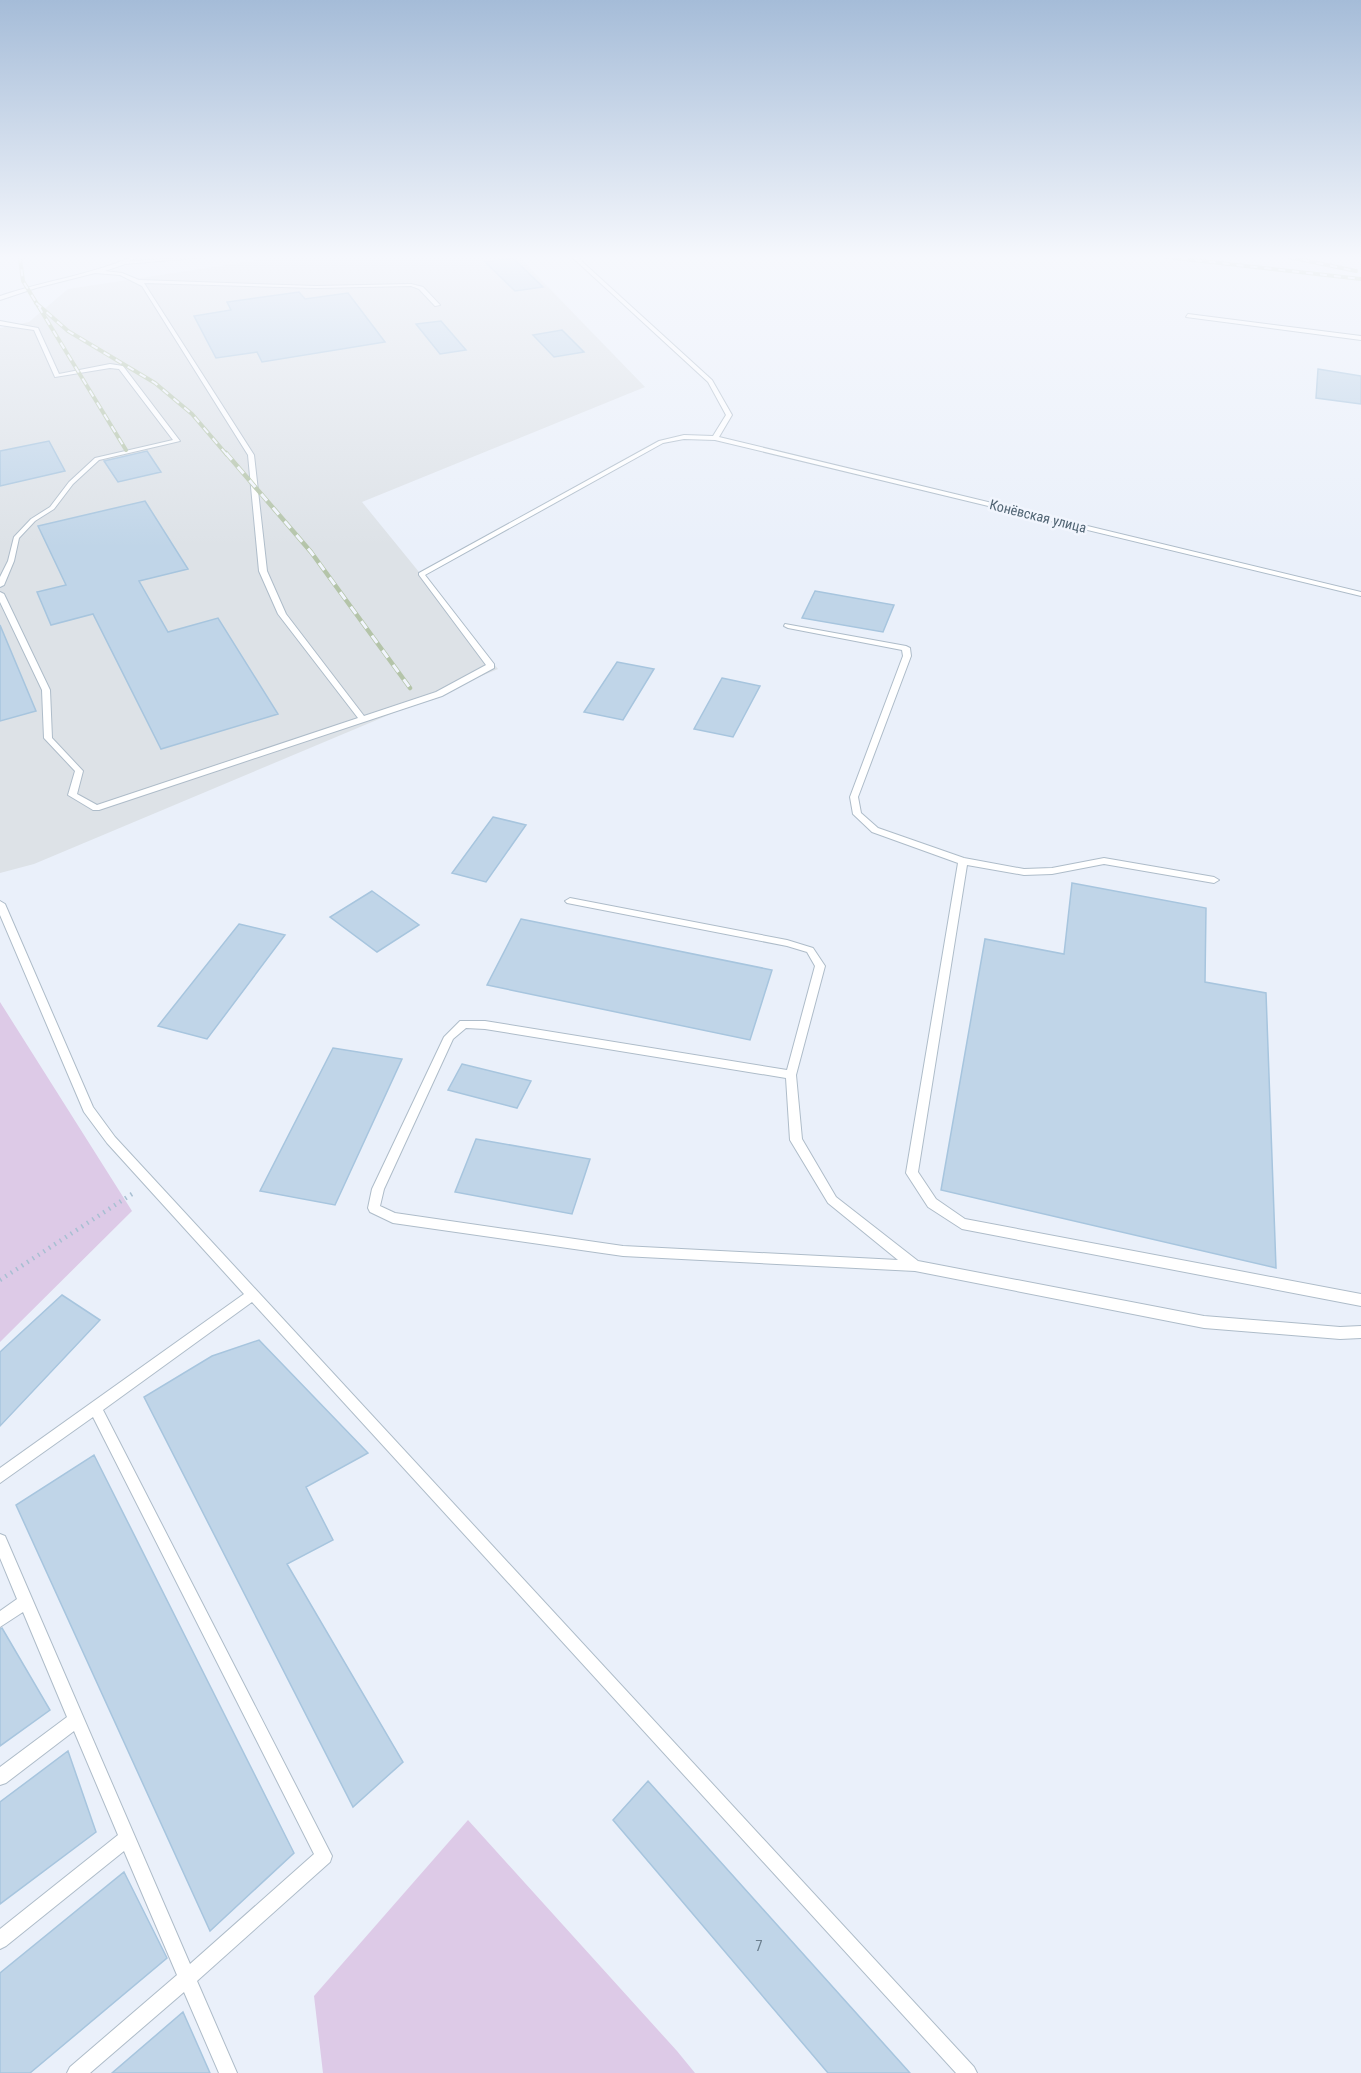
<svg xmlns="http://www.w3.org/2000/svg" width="1361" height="2073" viewBox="0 0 1361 2073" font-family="'Roboto Condensed',sans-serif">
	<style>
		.industrial { fill: #dde2e7 }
		.green { fill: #ddcae7 }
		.building { fill: #c0d5e8; stroke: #a7c5de; stroke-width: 1.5 }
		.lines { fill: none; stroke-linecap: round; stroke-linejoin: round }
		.lane-casing { stroke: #aebcc9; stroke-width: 2 }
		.path { stroke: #a8bfd2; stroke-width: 4.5; stroke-dasharray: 1.5 5; stroke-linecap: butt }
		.lane { fill: #fff; fill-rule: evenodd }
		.rail-far1-casing { stroke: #b4c4a9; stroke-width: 4 }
		.rail-casing { stroke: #b4c4a9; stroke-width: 4.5 }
		.rail-far1 { stroke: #f1f5fd; stroke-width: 2; stroke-dasharray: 7; stroke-linecap: butt }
		.rail { stroke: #f1f5fd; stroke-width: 3; stroke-dasharray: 9; stroke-linecap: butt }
		.labels { text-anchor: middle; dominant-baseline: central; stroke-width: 5; stroke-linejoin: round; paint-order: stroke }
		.far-street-label { font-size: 14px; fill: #506473; stroke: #f1f5fd }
		.near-number-label { font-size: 15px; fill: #6c8090 }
	</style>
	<rect width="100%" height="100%" fill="#eaf0fa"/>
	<path class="industrial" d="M280,257H519L645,387L362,502L498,669L34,864L0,873V328L29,322L68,289Z"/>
	<path class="green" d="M0,1002L132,1211L0,1342Z
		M468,1820L677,2051L695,2073H323L314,1996Z"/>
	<path class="building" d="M513,258L543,287L515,291L485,262Z
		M299,292L305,299L348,293L385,342L262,362L257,352L216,358L194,316L231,310L227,302Z
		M441,321L466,350L440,354L416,324Z
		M562,330L584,352L554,357L533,335Z
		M1318,369L1361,376V404L1316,398Z
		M49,441L65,471L0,486V451Z
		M147,451L161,472L118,482L104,461Z
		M145,501L188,569L139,581L168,632L218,618L278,714L161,749L93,614L51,625L37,592L66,585L38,526Z
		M815,591L894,605L883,632L802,618Z
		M0,625L36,711L0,721Z
		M617,662L654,669L623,720L584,712Z
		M722,678L760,686L733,737L694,729Z
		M493,817L526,825L486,882L452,873Z
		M1072,883L1206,908L1205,982L1266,993L1276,1268L941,1190L985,939L1064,954Z
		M372,891L419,925L377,952L330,917Z
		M521,919L772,970L750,1040L487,985Z
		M239,924L285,935L207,1039L158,1026Z
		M333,1048L402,1059L335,1205L260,1191Z
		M462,1064L531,1081L517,1108L448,1090Z
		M476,1139L590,1159L572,1214L455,1192Z
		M62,1295L100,1320L0,1426V1352Z
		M259,1340L368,1453L306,1487L333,1540L287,1564L403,1762L353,1807L144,1397L212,1356Z
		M94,1455L294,1853L210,1931L16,1505Z
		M2,1628L50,1710L0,1746V1629Z
		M68,1751L96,1832L0,1904V1802Z
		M648,1781L910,2073H828L613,1820Z
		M124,1872L167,1958L30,2073H0V1973Z
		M183,2012L210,2073H112Z"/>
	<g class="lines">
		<g class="lane-casing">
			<path id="lane" d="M132,257H138L130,261L205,257L125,264L105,271L122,273L139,280L316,286L411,284L423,287L440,305L435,306L419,289L411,286L316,288L144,283L254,455L267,571L286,614L364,716L436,692L486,665L419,575V573L659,441L684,435L713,436L726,415L708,382L572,257H577L712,380L732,415L719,437L1361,592V596L715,440L684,439L663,443L425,575L494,664V668L442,696L99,810H93L68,795L75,771L44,738L42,690L0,602V592L4,594L50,690L52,738L83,771L77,794L97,805L358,718L278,614L259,571L248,455L142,286L120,275L95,273L36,288L0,300V296C44,281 90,275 132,257Z
				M1188,314L1361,336V340L1186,317Z
				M0,321L38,328L59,374L110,364L123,366L180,441L99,460L73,484L54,509L35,521L19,538L14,561L4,585L0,587V577L8,561L14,537L31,519L50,507L69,482L95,458L173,440L119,369L110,368L55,377L34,330L0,325Z
				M785,624L906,646L910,648L911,656L858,797L861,813L878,828L964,858L1024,869L1052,868L1104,858L1214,877L1219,880L1214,883L1104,864L1052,874L1024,875L967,865L918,1172L936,1199L965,1219L1361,1294V1306L962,1229L928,1207L906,1173L958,863L872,832L853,814L850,797L903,656L902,650L788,628L784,626Z
				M570,898L787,940L813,948L825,966L796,1075L802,1139L836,1197L918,1261L1204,1316L1340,1327L1361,1326V1338L1340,1339L1204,1328L915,1271L623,1256L393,1223L370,1212L368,1208L372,1189L444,1037L460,1021H485L787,1070L815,966L807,952L787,946L567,903L565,901ZM466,1028L485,1029L786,1078L790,1140L828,1203L898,1260L623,1246L395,1213L380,1206L384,1189L453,1039Z
				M0,901L5,904L93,1107L115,1137L974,2067L977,2073H956L252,1302L103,1410L332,1856L330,1862L197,1981L237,2073H219L184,1992L90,2073H67L70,2067L177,1975L124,1851L6,1946L0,1949V1929L118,1835L74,1731L6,1783L0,1785V1767L67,1717L23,1612L0,1627V1611L17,1599L0,1558V1534L5,1536L190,1964L314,1854L93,1417L0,1483V1468L244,1294L107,1143L84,1112L0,915Z"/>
		</g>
		<path class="path" d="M0,1280L135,1192"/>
		<use href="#lane" class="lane"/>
		<g class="rail-far1-casing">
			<path id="rail-far1" d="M23,257L20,259L23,281L126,450
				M1167,257L1361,279
				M1289,257L1356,271
				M36,303L68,331L155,383L192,414L227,455"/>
		</g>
		<g class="rail-casing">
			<path id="rail" d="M226,453L311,552L410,688"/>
		</g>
		<use href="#rail-far1" class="rail-far1"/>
		<use href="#rail" class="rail"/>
	</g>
	<linearGradient id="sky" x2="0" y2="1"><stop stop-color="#a5bcd8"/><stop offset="0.47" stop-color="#f6f8fd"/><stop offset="1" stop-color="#f6f8fd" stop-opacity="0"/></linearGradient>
	<rect width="1361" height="547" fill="url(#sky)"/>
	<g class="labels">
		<g class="far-street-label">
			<text transform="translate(1038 516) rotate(14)">Конёвская улица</text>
		</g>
		<g class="near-number-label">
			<text x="759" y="1946">7</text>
		</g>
	</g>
</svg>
